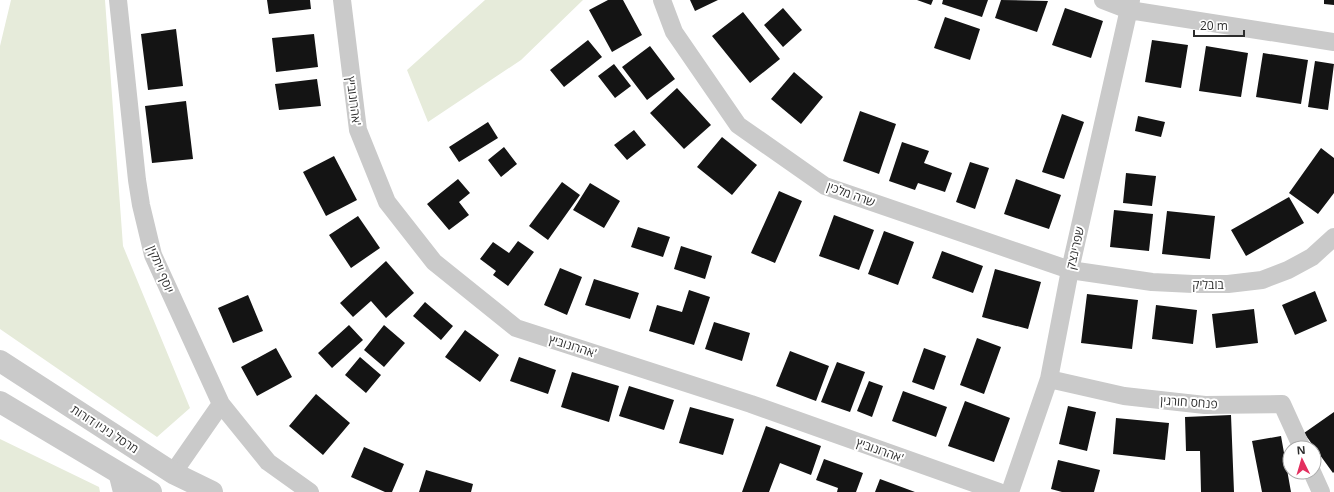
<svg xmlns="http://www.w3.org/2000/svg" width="1334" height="492" viewBox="0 0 1334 492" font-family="'Open Sans',Heebo,sans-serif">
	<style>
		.green { fill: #e6ebda }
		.building { fill: #141414 }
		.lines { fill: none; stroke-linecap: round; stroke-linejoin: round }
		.minor { stroke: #cacaca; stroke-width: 18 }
		.tertiary { stroke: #cacaca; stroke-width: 22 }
		.labels { text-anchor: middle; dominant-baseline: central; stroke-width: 4; stroke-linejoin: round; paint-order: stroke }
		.street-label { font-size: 12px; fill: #2d2d2d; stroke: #fff }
	</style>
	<rect width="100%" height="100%" fill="#fff"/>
	<path class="green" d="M11,0H105L123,246L190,408L157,437L0,329V46Z
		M485,0H583L521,60L428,122L407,70Z
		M0,439L99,487L100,492H0Z"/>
	<path class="building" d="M267,0H310L311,9L269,14Z
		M608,0H623L642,35L612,52L589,10Z
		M690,0H718L695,11Z
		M917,0H933L931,5Z
		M943,0H988L982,17L942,4Z
		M1001,0L1048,1L1037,32L995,18Z
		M1324,0H1334V5L1324,4Z
		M783,8L802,30L783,47L764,25Z
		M1065,8L1103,21L1091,58L1052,45Z
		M743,12L780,59L750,83L712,36Z
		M945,17L980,29L970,60L934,48Z
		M176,29L183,86L148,90L141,34Z
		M314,34L318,67L276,72L272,38Z
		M588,40L602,57L564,87L550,70Z
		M1152,40L1188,45L1181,88L1145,82Z
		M650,46L675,79L647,100L622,67Z
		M1206,46L1248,53L1241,97L1199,91Z
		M1263,53L1308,60L1301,104L1256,97Z
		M1315,61L1334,64L1328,110L1308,107Z
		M614,64L631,86L615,98L598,76Z
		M794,72L823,97L801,124L771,99Z
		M317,79L321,106L279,110L275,84Z
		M677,88L711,125L684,149L650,113Z
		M186,101L193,159L152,163L145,106Z
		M860,111L896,124L879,174L843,161Z
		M1062,114L1084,122L1064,179L1042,172Z
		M1138,116L1165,122L1161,137L1135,131Z
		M488,122L498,138L459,162L449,147Z
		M634,130L646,145L627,160L614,145Z
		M722,137L757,165L732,195L697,167Z
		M902,142L929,151L924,163L952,173L945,192L918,183L915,190L889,181Z
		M504,147L517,164L501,177L488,160Z
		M1321,148L1334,158V193L1318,214L1289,193Z
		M334,156L357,200L326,216L303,172Z
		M970,162L989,168L975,209L956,202Z
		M1126,173L1156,176L1152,206L1123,203Z
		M458,179L470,193L459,202L469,215L449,230L427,204Z
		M1016,179L1061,195L1049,229L1004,214Z
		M562,182L580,195L548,240L529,226Z
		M590,183L620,201L604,228L573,210Z
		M779,191L802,201L775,263L751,253Z
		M1289,197L1304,223L1246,256L1231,230Z
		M1114,210L1153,214L1149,251L1110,247Z
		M1167,211L1215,216L1210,259L1162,254Z
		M834,215L874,230L859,270L819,256Z
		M358,216L380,248L351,268L329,235Z
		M638,227L670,237L663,257L631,247Z
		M884,231L914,242L898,285L868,274Z
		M518,241L534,252L508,286L493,275L496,271L480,259L493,242L509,253Z
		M681,246L712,256L705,279L674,269Z
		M942,251L983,266L973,293L932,278Z
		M386,261L414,293L386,318L371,301L353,317L340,303Z
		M560,268L582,277L567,315L544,305Z
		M995,269L1041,282L1028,329L982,317Z
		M594,279L639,293L630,319L585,305Z
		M689,290L710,297L694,345L649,331L657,305L682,312Z
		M1315,291L1327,321L1295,335L1282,305Z
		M1087,294L1138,300L1132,349L1081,343Z
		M248,295L263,331L233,343L218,308Z
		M425,302L453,326L441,340L413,316Z
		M1156,305L1197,310L1193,344L1152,339Z
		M1254,309L1258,343L1216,348L1212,314Z
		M714,322L750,333L742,361L705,349Z
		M349,325L363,340L332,368L318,353Z
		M384,325L405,343L384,367L364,350Z
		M465,330L499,355L480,382L445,357Z
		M977,338L1001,347L984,394L960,385Z
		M276,348L292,377L257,396L241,367Z
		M924,348L946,356L934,390L912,382Z
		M790,351L829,366L816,401L776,386Z
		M360,357L381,375L366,393L345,375Z
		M519,357L556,370L548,394L510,381Z
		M837,362L865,372L850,412L821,402Z
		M572,372L619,386L609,422L561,407Z
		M869,381L883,386L872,417L857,411Z
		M629,386L674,400L664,430L619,416Z
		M903,391L947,407L936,437L892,421Z
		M316,394L350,423L323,455L289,426Z
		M965,401L1010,418L994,462L948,446Z
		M1068,406L1096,412L1087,451L1059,444Z
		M690,407L734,419L723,455L679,443Z
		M1334,412V472L1333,473L1304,433Z
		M1231,415L1234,492H1201L1200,451H1186L1185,417Z
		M1116,418L1169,423L1165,460L1113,454Z
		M766,426L821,446L811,475L780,463L769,492H742Z
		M1281,436L1291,492H1262L1252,441Z
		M364,447L404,464L392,492H385L351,477Z
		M824,459L863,473L856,492H837L838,488L816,480Z
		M1058,460L1100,470L1094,492H1062L1051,489Z
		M426,470L473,484L471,492H419Z
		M880,479L915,492H875Z"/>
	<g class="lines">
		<path class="minor" d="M118,0L137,180L141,205L153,255L221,404L268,462L310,492
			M342,0L358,130L387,202L434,262L516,328L751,404L999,492
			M662,0L674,32L738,125L825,186L1070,270L1152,282L1193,284H1228L1262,280L1288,270L1312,257L1334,237
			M1103,0L1129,10L1334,42
			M1049,379L1124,396L1205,405L1282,404L1302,448
			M117,472L122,492
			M1312,472L1321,492
			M173,473L221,404
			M1010,492L1049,379L1070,270L1131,0"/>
		<path class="tertiary" d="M0,361L173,473L212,492
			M0,402L151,492"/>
	</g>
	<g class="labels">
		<g class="street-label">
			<text transform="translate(354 101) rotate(83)">אהרונוביץ'</text>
			<text transform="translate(851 194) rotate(20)">שרה מלכין</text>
			<text transform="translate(1075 248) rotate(-77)">שפרינצק</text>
			<text transform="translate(161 269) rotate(68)">יוסף ויתקין</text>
			<text x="1208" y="284">בובליק</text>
			<text transform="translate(573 346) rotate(18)">אהרונוביץ'</text>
			<text transform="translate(1189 402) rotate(4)">פנחס חורגין</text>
			<text transform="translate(105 429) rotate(33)">מרסל ניניו דורות</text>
			<text transform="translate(880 450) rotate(20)">אהרונוביץ'</text>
		</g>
	</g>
	<g transform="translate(1302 460) rotate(355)"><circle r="19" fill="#ffffff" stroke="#ababab"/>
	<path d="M0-3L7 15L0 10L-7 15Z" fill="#e32f5f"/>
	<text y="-6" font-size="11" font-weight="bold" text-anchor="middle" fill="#2d2d2d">N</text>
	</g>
	<path d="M1194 30v6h50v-6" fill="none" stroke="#2d2d2d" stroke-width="2"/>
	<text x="1200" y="30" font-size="12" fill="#2d2d2d" stroke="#ffffff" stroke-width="3" paint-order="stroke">20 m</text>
</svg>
